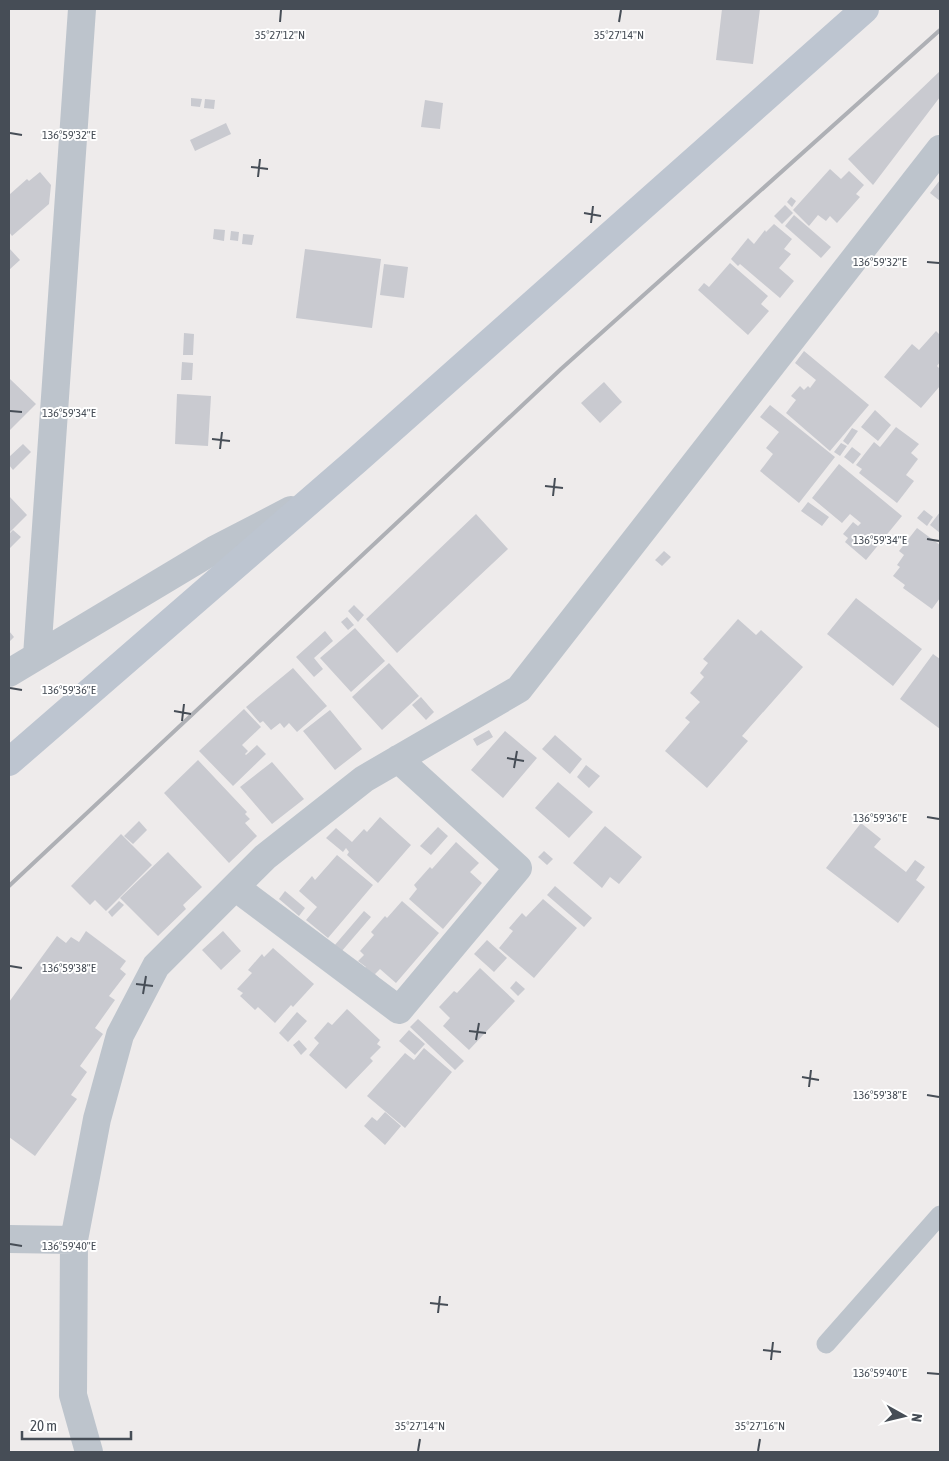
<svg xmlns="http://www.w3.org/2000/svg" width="949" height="1461" viewBox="0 0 949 1461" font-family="'Asap Condensed',sans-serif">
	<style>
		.building { fill: #c9cad0 }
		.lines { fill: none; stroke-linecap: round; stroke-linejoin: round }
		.lane { stroke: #bdc4cc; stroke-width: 19 }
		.street { stroke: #bdc4cc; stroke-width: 28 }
		.secondary { stroke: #bdc5d0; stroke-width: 28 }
		.rail { stroke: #aeb0b5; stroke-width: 4 }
		.ticks { fill: none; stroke: #464d56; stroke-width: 2 }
		.ticks-label { font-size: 12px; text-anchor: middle; fill: #464d56; stroke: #fff; stroke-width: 4; stroke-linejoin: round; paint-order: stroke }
	</style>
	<rect width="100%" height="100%" fill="#eeebeb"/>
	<path class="building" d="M722,9H760L753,64L716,60Z
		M940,71V97L873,185L848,159Z
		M191,98L202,99L200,107L191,106Z
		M205,99L215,100L214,109L204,108Z
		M425,100L443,103L440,129L421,127Z
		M226,123L231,134L195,151L190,140Z
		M830,169L841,179L849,171L864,185L856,194L860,197L837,223L830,216L826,221L818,215L809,226L793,210Z
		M40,172L51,185L49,204L12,236L9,232V195L27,179L29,181Z
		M940,180V201L930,193Z
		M791,197L796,201L792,207L787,202Z
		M785,205L793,213L782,224L774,216Z
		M794,215L831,247L821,258L785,226Z
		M774,224L792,239L784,249L791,254L779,268L794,281L780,298L740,264L738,266L731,259L748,238L754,244L765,230L766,232Z
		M214,229L225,230L224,241L213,239Z
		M231,231L239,232L238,241L230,240Z
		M243,234L254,235L252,245L242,244Z
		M9,248L20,260L9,270Z
		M305,249L381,259L372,328L296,318Z
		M730,263L768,296L761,304L769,311L748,335L698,290L704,283L709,287Z
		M384,264L408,267L404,298L380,295Z
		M936,331L940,335L939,348L940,362L937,366L940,369V386L921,408L884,377L912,344L919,350Z
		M184,333L194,334L193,355H183Z
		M804,351L869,405L830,451L786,413L796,400L791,396L800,386L804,390L808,386L810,388L816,380L795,363Z
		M182,362L193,363L192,380H181Z
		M10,379L36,404L9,431V380Z
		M604,382L622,402L600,423L581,403Z
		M177,394L211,396L208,446L175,444Z
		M770,405L835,457L799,503L760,471L773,454L766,448L779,432L760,417Z
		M875,410L891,425L878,441L861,427Z
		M896,427L919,444L911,453L918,459L906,475L914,481L897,503L859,473L862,469L856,465L874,442L880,447Z
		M852,428L858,431L848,445L843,441Z
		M841,443L847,446L840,456L834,452Z
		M23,444L31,452L13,470L9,465V457Z
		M852,447L861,454L853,464L844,457Z
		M839,464L902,516L866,560L845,542L848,538L843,534L853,522L858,526L861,523L850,514L842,523L812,498Z
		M9,496L27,515L9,533Z
		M808,502L829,517L822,526L801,511Z
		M924,510L933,517L927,526L917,518Z
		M940,512V533L930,525Z
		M476,514L508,549L397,653L366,619Z
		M917,528L940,545V598L932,609L903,588L905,585L893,576L900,567L897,565L904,555L899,551Z
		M13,530L21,537L9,549V534Z
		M664,551L671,557L662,566L655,560Z
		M856,598L922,649L893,686L827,634Z
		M354,605L364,615L358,622L348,611Z
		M347,617L354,625L348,630L341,622Z
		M738,619L756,635L761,630L803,667L742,736L748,741L707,788L665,751L690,722L685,718L700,702L690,693L704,677L700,673L708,663L703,659Z
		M355,628L385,661L351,692L320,658Z
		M9,631L14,637L9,642Z
		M325,631L333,641L314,658L323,669L314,677L296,657Z
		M933,654L940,659V729L900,699Z
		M389,663L419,696L382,730L352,697Z
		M293,668L327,706L297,732L289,723L284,728L280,723L271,730L263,721L260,723L246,707Z
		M421,697L434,712L426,720L412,705Z
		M244,709L261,727L242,745L248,751L245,754L246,755L257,745L266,754L233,786L199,751Z
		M330,710L362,749L335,770L303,731Z
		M489,730L493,737L477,746L473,739Z
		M505,731L537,758L503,798L471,770Z
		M555,735L582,759L570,774L542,749Z
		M198,760L247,812L245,814L250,819L245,823L257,836L229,863L164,793Z
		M272,762L304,799L272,824L240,787Z
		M586,765L600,776L589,788L577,777Z
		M558,782L593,812L569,838L535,808Z
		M380,817L411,845L378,883L347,855L349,852L346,848L343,852L326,838L336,828L352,842L364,829L367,832Z
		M139,821L147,830L133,844L124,836Z
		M861,823L881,839L874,847L906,872L915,860L925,867L916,880L925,887L898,923L826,868Z
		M605,826L642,857L619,884L610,877L602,888L573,863Z
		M438,827L448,836L431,855L420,846Z
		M121,834L152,865L106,911L95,900L90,905L71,886Z
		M456,842L479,863L470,872L482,883L443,929L409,899L417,889L414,885L430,867L432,869Z
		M544,851L553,859L547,865L538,857Z
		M168,852L202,887L183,905L186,909L158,936L120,898Z
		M337,855L373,885L328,938L306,920L317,907L299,891L312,876L315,880Z
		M555,886L592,918L584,927L547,895Z
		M285,891L305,908L299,916L279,899Z
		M543,899L577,928L534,978L499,948L513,931L509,928L522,913L526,917Z
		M119,901L124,905L112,917L108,912Z
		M402,901L439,933L396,983L380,969L375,974L379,978L375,983L362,972L366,967L358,961L364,955L360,951L374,935L371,932L385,916L387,918Z
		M364,911L371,917L341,952L334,946Z
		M86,931L126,961L120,969L126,974L109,996L115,1000L95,1028L103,1034L80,1066L87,1072L71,1095L77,1099L35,1156L9,1137V1002L57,936L66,943L71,937L79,942Z
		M223,931L241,951L221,970L202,950Z
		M487,940L507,958L494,972L474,954Z
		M273,948L314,984L293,1007L291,1005L275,1023L258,1007L255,1010L240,996L243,993L237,989L252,973L248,970L262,954L264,957Z
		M480,968L515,1001L469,1050L443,1026L450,1018L439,1007L454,991L457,993Z
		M516,981L525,989L518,996L510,988Z
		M347,1009L380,1040L377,1044L381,1047L370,1058L373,1061L346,1089L309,1055L319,1043L314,1038L328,1022L332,1025Z
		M297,1012L307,1021L288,1042L279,1033Z
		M418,1019L464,1061L455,1070L410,1027Z
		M409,1030L425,1044L415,1055L399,1041Z
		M299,1040L307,1049L301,1055L293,1045Z
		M424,1048L452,1072L405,1128L367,1096L405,1053L414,1060Z
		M385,1112L401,1126L385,1145L364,1126L372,1117L377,1121Z"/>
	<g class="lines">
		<path class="lane" d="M826,1344L940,1215"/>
		<path class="street" d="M37,656L82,9
			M9,673L214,550L291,510
			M235,887L399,1010L518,868L398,759
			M9,1239L74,1240
			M89,1452L73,1395L74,1240L97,1119L120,1035L156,966L265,857L364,779L519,689L940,149"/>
		<path class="secondary" d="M9,762L357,460L865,9"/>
		<path class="rail" d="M9,886L561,369L940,30"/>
	</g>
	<path class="ticks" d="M280,22L281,10M619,22L621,10M10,133L22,135M251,167L268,169M258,177L260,159M584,213L601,216M591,223L593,206M927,262L939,263M10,411L22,412M212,439L230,441M220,449L222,432M545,486L563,488M553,496L555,478M927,539L939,541M10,688L22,690M174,711L191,714M182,721L184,704M507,758L524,761M514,768L517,751M927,817L939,819M10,966L22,968M136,984L153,986M143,994L146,976M469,1031L486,1033M476,1040L479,1023M802,1077L819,1080M809,1087L811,1070M927,1095L939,1097M10,1244L22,1246M430,1303L448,1305M438,1313L440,1296M763,1350L781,1352M771,1360L773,1342M927,1373L939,1374M418,1451L420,1439M758,1451L760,1439"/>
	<g class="ticks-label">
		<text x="280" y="39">35°27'12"N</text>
		<text x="619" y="39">35°27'14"N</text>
		<text x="69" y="139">136°59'32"E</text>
		<text x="880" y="266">136°59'32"E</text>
		<text x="69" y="417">136°59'34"E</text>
		<text x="880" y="544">136°59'34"E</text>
		<text x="69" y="694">136°59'36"E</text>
		<text x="880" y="822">136°59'36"E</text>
		<text x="69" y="972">136°59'38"E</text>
		<text x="880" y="1099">136°59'38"E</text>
		<text x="69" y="1250">136°59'40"E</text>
		<text x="880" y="1377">136°59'40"E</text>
		<text x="420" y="1430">35°27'14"N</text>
		<text x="760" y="1430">35°27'16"N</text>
	</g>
	<rect width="949" height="1461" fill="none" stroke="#464d56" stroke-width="20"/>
	<g transform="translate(904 1416) rotate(98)" stroke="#ffffff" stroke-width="4" paint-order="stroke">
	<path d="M0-4L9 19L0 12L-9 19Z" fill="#464d56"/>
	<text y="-8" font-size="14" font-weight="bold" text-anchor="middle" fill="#464d56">N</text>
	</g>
	<path d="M22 1431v8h109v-8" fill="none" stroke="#464d56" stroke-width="2.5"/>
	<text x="30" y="1431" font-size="15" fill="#464d56" stroke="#ffffff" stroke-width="4" paint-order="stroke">20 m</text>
</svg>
